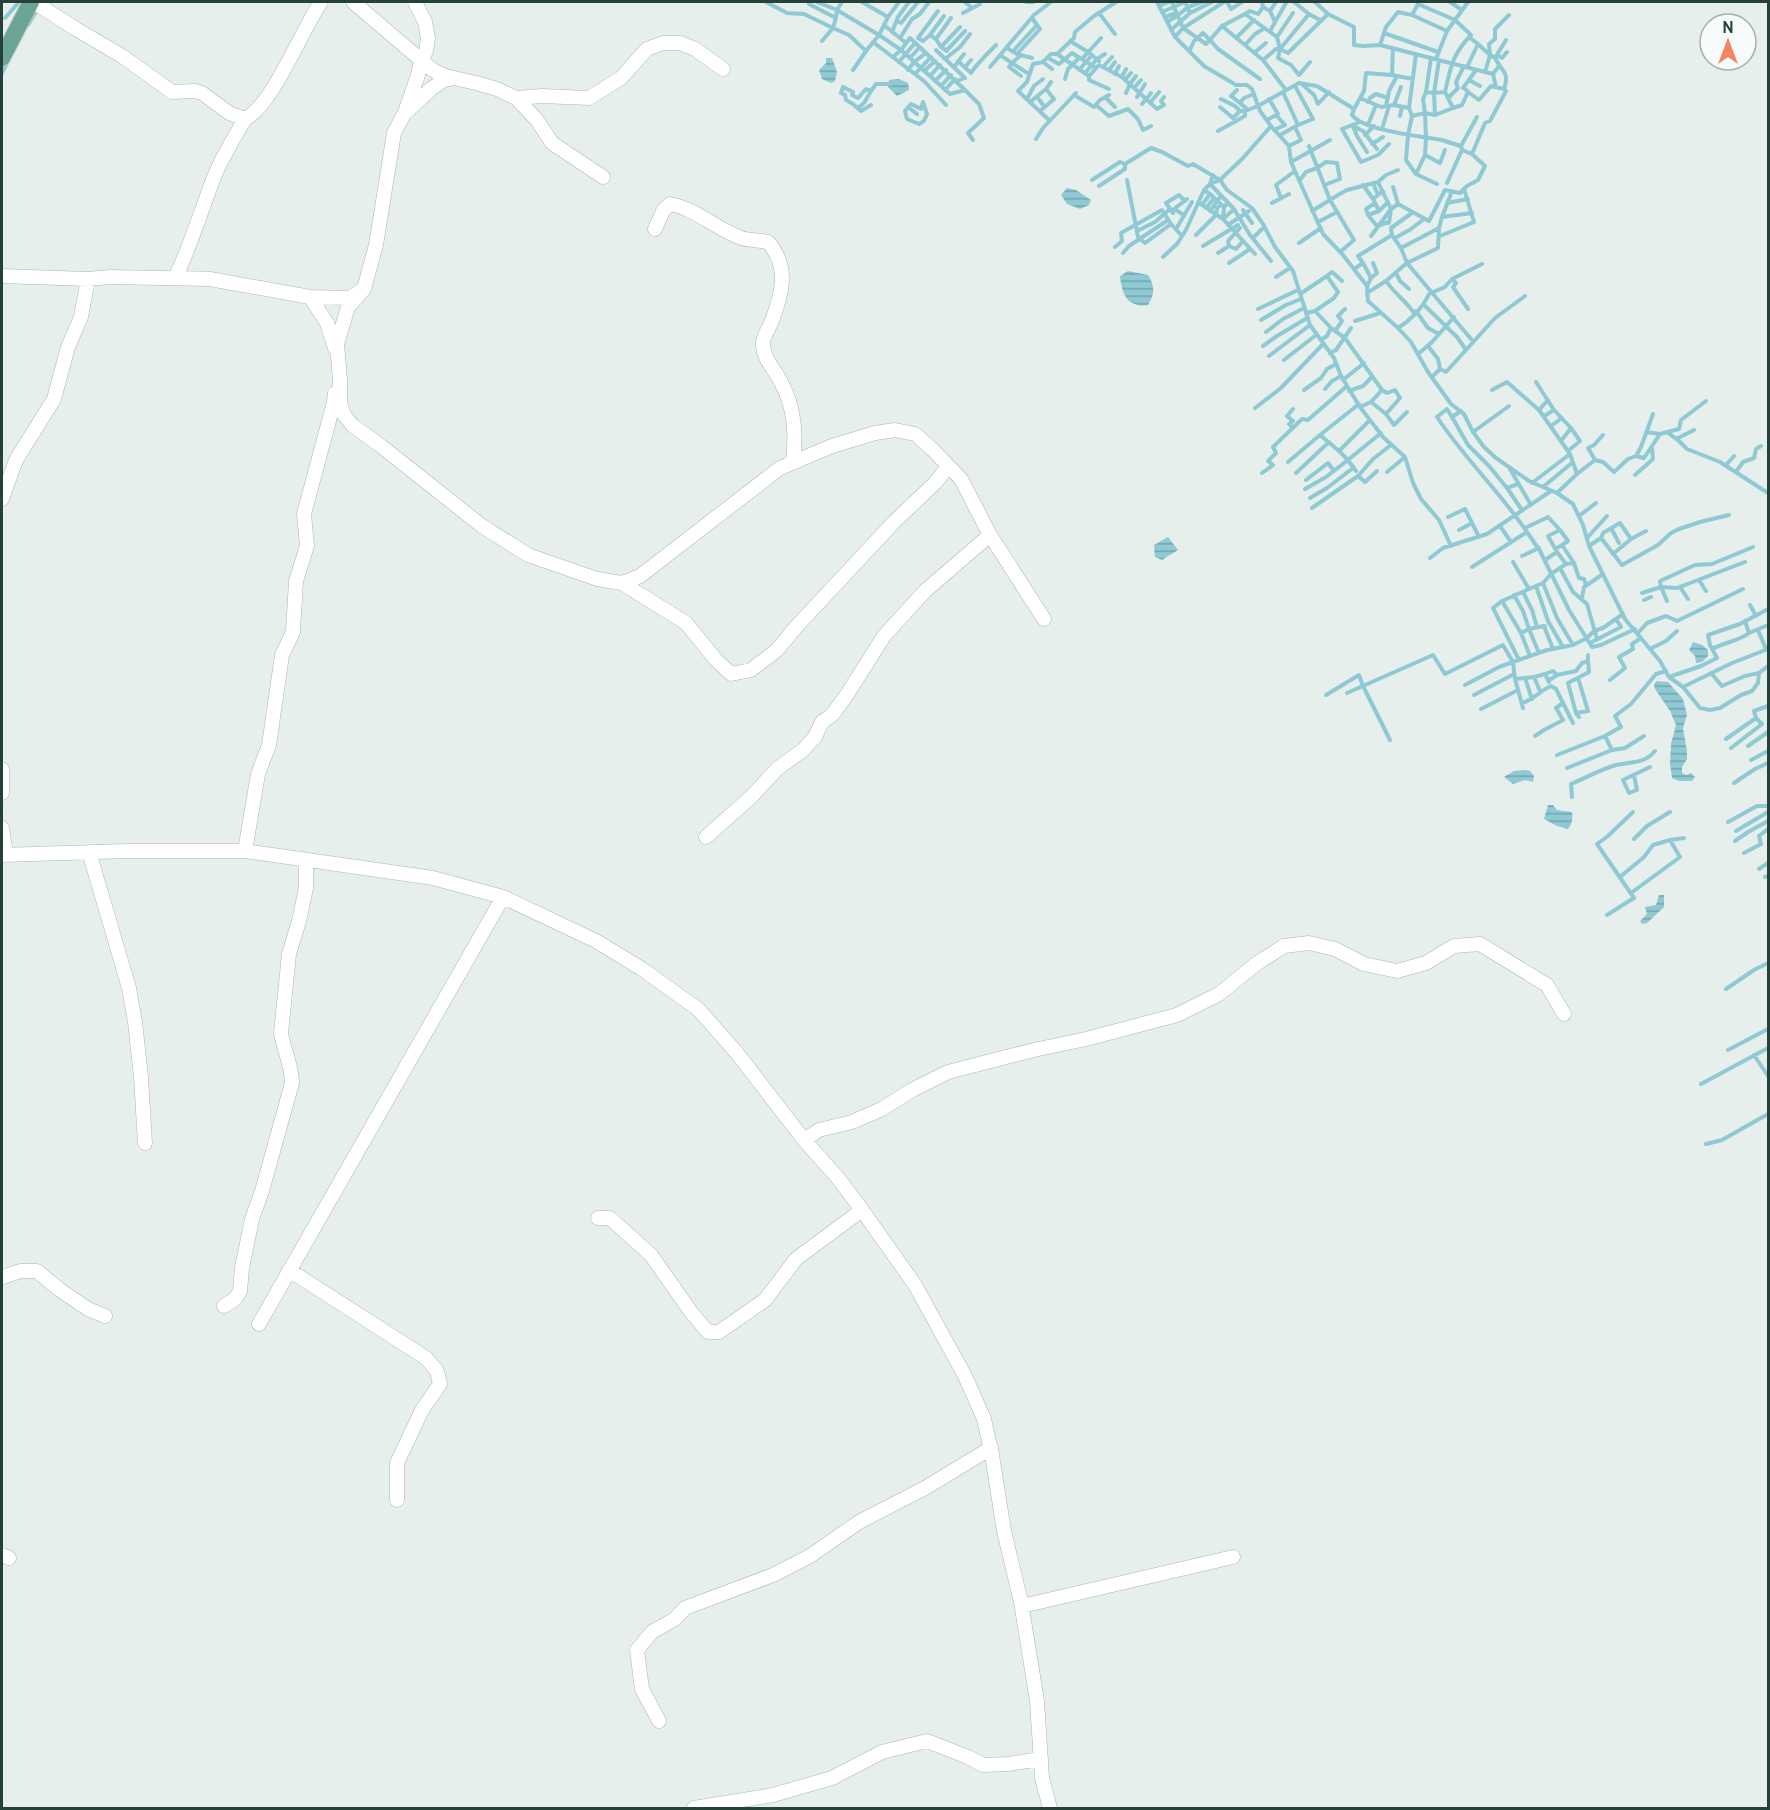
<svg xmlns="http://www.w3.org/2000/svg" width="1770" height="1810" viewBox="0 0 1770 1810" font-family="Overpass,sans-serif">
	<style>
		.water { fill: url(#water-rules) }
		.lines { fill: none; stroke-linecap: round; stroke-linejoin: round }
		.stream { stroke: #8ec9d4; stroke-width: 4 }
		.minor-casing { stroke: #a8b8b2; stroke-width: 15 }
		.major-casing { stroke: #c2cac8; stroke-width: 18 }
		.minor { stroke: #fff; stroke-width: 14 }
		.major { stroke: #6aa596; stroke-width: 16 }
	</style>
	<defs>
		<pattern id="water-rules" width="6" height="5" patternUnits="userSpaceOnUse" patternTransform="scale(1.5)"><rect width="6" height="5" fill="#8ec9d4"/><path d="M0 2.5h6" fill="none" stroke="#74a5ad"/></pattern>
	</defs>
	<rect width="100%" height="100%" fill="#e6efeb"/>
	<path class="water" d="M826,58H832L837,72L835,81L831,83L822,79L819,70L826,63Z
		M899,79L908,83L909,90L897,96L888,87L889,80Z
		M1067,188L1076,190L1091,200L1089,205L1080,209L1067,204L1061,195Z
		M1128,271L1148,275C1155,287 1155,293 1148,305C1127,308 1122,294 1120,276Z
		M1168,537L1178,550L1162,560L1155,557L1154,545Z
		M1693,642L1702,645L1708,650V656L1702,662L1696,663L1695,656L1689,650Z
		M1657,681L1668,682L1683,699L1687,715L1683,728L1687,752V759L1682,767V773L1686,775L1691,773L1695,777L1692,781H1679L1672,778L1670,764L1671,744L1676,725L1670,711L1655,689L1654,684Z
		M1524,770L1530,771L1534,776L1533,782L1525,780L1513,784L1504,777L1514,771Z
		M1548,805H1553L1557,810L1572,812C1573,819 1572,824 1568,829L1557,826L1544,819Z
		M1659,895H1664V907L1647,923L1642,924L1640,921L1647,914L1645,907L1656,905Z"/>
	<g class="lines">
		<path class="stream" d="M766,2L787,13L804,14L833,28L836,18
			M817,2L837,10L842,2
			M862,2L888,17L879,35L901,50L950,94L965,90
			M965,2L972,8
			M1026,2H1033
			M1157,2L1175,37L1204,66L1236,85H1247L1252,89L1260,111L1271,126L1289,146L1291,162L1323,234L1343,255L1367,286L1368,301L1398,328L1411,342L1428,372L1451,404L1464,414L1473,432L1484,447L1496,458L1529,481L1557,493L1573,504L1583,525L1589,546L1625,619L1660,661L1669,677L1683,687L1700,708L1710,710L1720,708L1741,695L1752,691L1758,683L1759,673L1768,666
			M1172,2L1183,28L1206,44L1210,40L1218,49L1260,79
			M1185,2L1190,13L1212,2
			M1227,2L1231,9L1242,2
			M1294,2L1309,14L1320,20
			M1450,2L1462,10
			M809,4L836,18L837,10L879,35L866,51
			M1418,4L1455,20L1471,35C1452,55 1451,66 1445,92L1434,93L1435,115L1453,108L1445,92
			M1159,6L1169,2
			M1188,7L1202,2
			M1263,7L1270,11L1275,22
			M1270,11L1276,2
			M1162,12L1185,2
			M963,13L980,4
			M1099,13L1115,34
			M1245,14L1250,11L1258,14L1263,7L1262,2
			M1328,14L1354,27V45L1363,46L1380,45L1493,74L1499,66
			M1412,15L1447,31
			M888,17L899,2
			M1165,17L1176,13
			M5,18L19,2
			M897,21L901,23L918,2
			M1167,22L1177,16L1188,7
			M28,25L37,10
			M884,25L906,43
			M1222,26L1245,14L1277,37L1280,49
			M1171,30L1190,13
			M1270,31L1286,3
			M892,32L898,17L909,2
			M1384,33L1438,52
			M930,35L923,41L918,38L938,11
			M1175,37L1183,28L1224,2
			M1277,37L1293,13
			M900,38L912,19L920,14L929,2
			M1236,38L1254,20
			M936,39L930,35L944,16
			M1506,40L1495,58L1490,55L1489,44L1495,39V29L1509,15
			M822,41L833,28L849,35L866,51L853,70
			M1070,41L1088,52L1099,61
			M873,42L924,81L946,105
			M1478,44L1490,55L1485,72
			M1245,45L1255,34L1265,28
			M1380,45L1386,27L1398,12L1412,15L1419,2
			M941,47L936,39L951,18
			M1007,48L1017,54L1032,58
			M1393,48L1392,75L1413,79
			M1015,49L1037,25
			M1280,49L1288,53L1328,14L1315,2
			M1280,49L1309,14
			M936,50L965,78L957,81
			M947,50L965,31
			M1190,50L1194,41L1203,33L1210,40L1222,26L1263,60L1276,49H1280L1278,58L1291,65L1299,75L1310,62
			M947,51L941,47L960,27
			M1254,53L1266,43
			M1017,54L1040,29L1032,18
			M1057,54L1089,76V80L1109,89
			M1416,54L1409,108L1412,116L1408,135L1406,160L1416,174L1437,184
			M1000,55L1012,63L1021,55
			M1497,55L1502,58L1507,52
			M893,57L901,50L910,38L965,90L979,104L984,118L968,133L973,140
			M910,58L919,48
			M1048,58L1059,64L1072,53L1096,68
			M945,59L960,47L970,34
			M1082,59L1101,38
			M1436,59L1447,31L1468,2
			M1263,60L1286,90
			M958,61L971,73C975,66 989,52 996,45
			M899,62L915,43
			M1043,62L1052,69
			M1012,63L1029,74
			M1012,63L1009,67L1021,76
			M954,67L964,54
			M965,67L971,60
			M990,67L1034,15L1051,2
			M1103,67L1112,57
			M1467,67L1478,44L1469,37
			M1080,69L1092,55
			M908,70L914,62L926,53
			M1109,70L1115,62
			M924,71L935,61
			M2,73L8,61
			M1085,73L1097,59L1105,54
			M915,74L931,57
			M1115,74L1119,66
			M1493,74L1496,87
			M930,76L940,65
			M1089,76L1099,65L1122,77L1157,109L1164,105L1161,101L1164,97
			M1122,77L1126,69
			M1065,79L1068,69L1079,58
			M1125,80L1131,73
			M1469,80L1480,86
			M935,81L946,70
			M1302,84L1314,95L1318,104L1329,92
			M941,86L951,75
			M1295,86L1313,119L1298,125
			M1134,88L1141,80
			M1463,88L1476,70
			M1046,89L1051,82
			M945,90L955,79
			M1237,90L1231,96L1240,103
			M1426,92L1434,93L1439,60
			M1468,92L1479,100L1491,86L1504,89C1510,72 1502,72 1495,58
			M1126,93L1130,84L1136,76
			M1074,95L1094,107L1100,100L1109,95
			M1037,97L1044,106
			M1105,97L1115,107
			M1137,97L1145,84
			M1360,98L1381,107L1394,105L1409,108
			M1448,98L1458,88L1456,82L1464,66
			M1027,99L1034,86L1043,79
			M1221,99L1235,106L1240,111
			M923,102L927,114L924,121L919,124L907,119L905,111L911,104L921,109Z
			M1030,102L1046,89L1054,99L1040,111
			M1368,102L1370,98L1376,94L1388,98
			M1150,103L1159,92
			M1142,104L1151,93
			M871,105L861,111L853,104L846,100L845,95L841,93L843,87L853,92L852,95L858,98L866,89L871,91L876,84H892
			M1096,105L1109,116L1128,109L1138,119L1143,130L1151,126
			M1394,105L1401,87
			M1386,106L1389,91L1397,76
			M908,107L917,114
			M1220,107L1233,118L1240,111H1245
			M858,108L864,103L871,91
			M1453,108L1462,105L1468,92L1464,88
			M1247,109L1240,103L1244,98L1254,94
			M1354,109L1352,115C1364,131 1421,136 1442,140C1448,142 1454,144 1461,146L1462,150L1472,154L1485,166L1478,180L1467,186L1460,193L1445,190L1429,221L1398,204L1393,187
			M1435,115L1425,113L1426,138L1425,155L1440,163L1445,150
			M1400,116L1402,107
			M1412,116L1425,113L1423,99L1426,92L1431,58
			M1049,120L1018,91L1027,82L1033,64L1043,62L1051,54H1057L1074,38L1075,32L1094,16L1116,2
			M1267,120L1278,114L1269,99
			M1360,122L1342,129L1361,162L1378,155L1389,144
			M1368,125L1376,105
			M1353,126L1363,131L1377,149
			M1353,126L1357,136L1367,152
			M1382,129L1389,106
			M1274,130L1285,125L1276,115
			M1218,131L1245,116V111L1258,106L1299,83L1317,86L1354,109L1364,91L1366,73L1392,75
			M1280,135L1298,125L1283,92
			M1365,135L1374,126
			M1036,139L1043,128L1076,93
			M1372,144L1383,137
			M1289,146L1301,140L1295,127
			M1309,146L1330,200L1354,240L1340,252
			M1461,146L1477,117
			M1472,154L1485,123L1490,121L1506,91
			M1291,162L1330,140
			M1416,174L1425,155
			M1092,180L1120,162L1125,164L1151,148L1162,152L1188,166L1193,164L1220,180L1243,158L1271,126
			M1127,180L1138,237L1145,243L1171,224L1182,236
			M1300,180L1306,172L1317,168L1326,162L1337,163L1340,179L1327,184
			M1373,183L1378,195
			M1447,183L1462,150
			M1363,185L1373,199
			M1099,186L1125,169V164
			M1204,190L1210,194L1224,207
			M1383,191L1373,199L1379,211L1388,202
			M1452,191L1442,217L1472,213
			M1281,198L1276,185L1295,171
			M1198,202L1223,219L1255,254
			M1272,203L1289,194
			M1375,203L1366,209L1368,215L1377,226L1389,222
			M1447,203L1468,199
			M1202,205L1210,194
			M1206,208L1214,198
			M1174,209L1173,213L1166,203L1179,195L1185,201
			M1243,210L1252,223
			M1210,211L1221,196
			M1312,211L1338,195L1347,190L1378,182L1386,175L1398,170
			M1184,215L1174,209L1187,199
			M1368,215L1379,211
			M1223,219L1224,207L1228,203
			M1223,219L1234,209
			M1318,222L1337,212
			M1389,223L1391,209L1398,204
			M1228,225L1249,211
			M1176,229L1192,202
			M1137,231L1155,222L1170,209
			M1196,235L1216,215L1217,208L1221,205
			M1392,235L1391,228L1412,213
			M1371,236L1391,209L1378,182
			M1440,236L1474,222L1464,189
			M1253,238L1262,229
			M1395,238L1411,229L1424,219
			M1299,243L1321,228
			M1203,246L1238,225
			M1229,246L1236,249L1243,241
			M1115,247L1122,241L1121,233L1162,210L1171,224
			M1401,248L1439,228
			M1123,253L1129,246L1168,220
			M1218,253L1229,246L1228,241L1240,228
			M1163,257L1177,244L1186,230L1204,190L1210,184L1213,175
			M1271,261L1250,235L1234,209L1210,184L1220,180L1227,190L1252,208L1263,224L1275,247L1293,271L1310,325L1334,358L1341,376L1360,407L1383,437L1405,457L1413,483L1421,499L1439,520L1451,546
			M1229,263L1250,249
			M1363,263L1371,278
			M1407,263L1471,339
			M1354,269L1363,263L1358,256L1392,235L1401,248L1407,263L1438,248L1439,228L1442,217
			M1396,273L1400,281L1409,289
			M1276,277L1290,268
			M1452,279L1456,283L1453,287L1468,309
			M1386,281C1394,293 1406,301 1414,313
			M1367,286L1371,278L1377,273L1373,263
			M1367,293L1386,281L1408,262
			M1300,294L1327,276
			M1424,305L1457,337L1466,350
			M1258,309L1298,290
			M1315,311L1334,298L1338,292L1327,276L1332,272L1342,281
			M1416,311L1428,328L1439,334
			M1306,313L1315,311L1331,328L1345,338L1382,390L1387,393L1395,390L1400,398L1386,414
			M1261,320L1286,305L1301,299
			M1355,321L1380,313
			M1398,328C1411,320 1423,307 1429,294L1445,287L1452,279L1482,264
			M1335,331L1342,321L1338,316L1345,309
			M1266,332L1283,319L1304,308
			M1321,340L1327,336L1331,328
			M1263,346L1277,336L1307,318
			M1428,346L1438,359L1440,369
			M1330,353L1336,350L1351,328
			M1418,354L1432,342L1454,317
			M1269,356L1310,325
			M1284,360L1316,335
			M1432,377L1440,369L1446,372L1495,318L1525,296
			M1343,380L1364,363
			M1536,382L1554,410L1571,428L1580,441L1568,451
			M1325,389L1332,381L1341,376
			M1304,390L1321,378L1327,369L1336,364
			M1492,390L1507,382L1539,410L1570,454L1532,483
			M1349,391L1363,386L1372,377
			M1371,402L1386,414L1394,425L1407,412
			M1360,407L1371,402L1382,390
			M1255,408L1281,388L1323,344
			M1539,410L1548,400
			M1461,411L1452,417L1468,445L1489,466L1507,488
			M1544,416L1554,410
			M1452,417L1447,409L1437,417C1464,458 1500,492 1527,532L1472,567
			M1551,426L1562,418
			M1293,428L1289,424L1293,421L1287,416L1293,409
			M1473,432L1509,406
			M1646,432L1660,434L1679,429L1681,420L1706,401
			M1667,432L1679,441L1687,449L1720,462L1768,493
			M1603,435L1594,445L1588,448L1595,460L1603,462L1614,472L1628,459L1636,456L1641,447L1653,414
			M1676,439L1694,430
			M1561,441L1571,428
			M1339,451L1320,435L1359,404
			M1636,456L1644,458L1660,434
			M1288,462L1320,435
			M1726,465L1734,456
			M1510,469L1531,505
			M1356,471L1348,460L1381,433
			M1387,472L1405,457
			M1736,472L1743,462L1754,458L1756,449L1761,446
			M1262,473L1273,465L1268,461L1276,453L1273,447L1302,419L1308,420L1347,386
			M1296,473L1329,442
			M1577,474L1595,460
			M1635,475L1653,459L1652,448
			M1358,476L1365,482L1377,471
			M1306,480L1328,463L1334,471
			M1518,484L1507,488L1522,510
			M1543,487L1573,462
			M1305,489L1326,477L1348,460L1339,451L1370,420
			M1557,493L1577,474L1570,454
			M1310,498L1327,488L1353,468
			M1312,508L1358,476L1373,459L1391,445
			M1579,516L1596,503
			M1448,517L1465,509L1479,537
			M1500,526L1511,542
			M1611,528L1619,543
			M1459,530L1472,523
			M1560,530L1568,541L1562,545
			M1527,532L1540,551L1569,610L1592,647L1601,645L1635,629
			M1587,538L1607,516
			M1601,538L1622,565L1658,545L1671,533L1679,529L1700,522L1729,515
			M1589,546L1601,538L1603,533L1620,523L1631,539
			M1555,549L1562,545L1574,563
			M1613,554L1631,539L1646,531
			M1522,556L1539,548
			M1430,558L1443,548L1487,534L1551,491
			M1545,560L1557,552
			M1513,562L1529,589L1543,583L1551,574L1566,564L1557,552L1548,536L1560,530L1548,517L1525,528
			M1745,562L1677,588L1661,587L1660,581L1695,565L1712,564L1753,547
			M1566,564L1574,563L1579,578L1584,579L1586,585
			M1560,568L1573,592L1587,604L1597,639
			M1699,580L1706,591
			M1543,583L1557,618L1573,645
			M1536,586L1548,621L1563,647
			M1680,587L1688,599
			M1523,592L1532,610L1537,627
			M1642,593L1661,587L1667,601
			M1514,595L1523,611L1529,629L1521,633L1530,656
			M1582,598L1584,587L1603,574
			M1644,600L1651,597
			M1502,601L1493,608L1519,660
			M1750,605L1756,616
			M1545,626H1544L1553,649
			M1758,630L1766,649
			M1521,633L1502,601L1529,589
			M1638,633L1647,623L1666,616L1677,621L1743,589
			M1749,633L1768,625
			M1590,643L1621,627L1616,619
			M1650,649L1666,641L1677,631
			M1712,649C1725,642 1739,641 1749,633L1745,621
			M1539,653L1529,629L1544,626
			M1711,673L1722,686L1745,676L1759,673
			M1545,674L1553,671L1557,675
			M1534,677L1545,674L1549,682
			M1669,677L1701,666L1717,658L1710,645L1708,635L1740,624L1768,609
			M1525,678L1534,677L1540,691
			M1515,679L1525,678L1532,699
			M1610,680L1625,668L1619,657L1633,649L1632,644L1641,638
			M1548,681L1557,675L1576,671L1582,663L1588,661V655
			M1465,685L1499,667L1547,650L1573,645L1587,638L1594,631L1603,628L1623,614
			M1683,687L1732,663L1768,649
			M1347,693L1433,655L1445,674L1503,645L1513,662L1515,679L1523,708
			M1326,695L1359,675L1363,686L1390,740
			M1474,695L1514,674
			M1522,703C1534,699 1540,691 1551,686L1556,689L1573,723
			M1481,709L1518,690
			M1576,713L1588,711L1578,678
			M1579,717L1576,713L1568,683L1589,672L1588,661
			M1535,736L1544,730L1563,720L1556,708L1563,703
			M1605,736L1612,750
			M1726,739L1756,718L1754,711L1768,706
			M1748,746L1768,732
			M1731,748L1762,724L1756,718
			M1557,755L1605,736L1621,727L1615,716L1631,704L1656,674L1666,671
			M1751,760L1768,751
			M1567,768L1612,750L1625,748L1644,736
			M1634,775L1637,790L1629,793L1623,780L1650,767
			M1734,783L1755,769L1768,763
			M1572,797L1571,784C1586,778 1601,769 1616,765C1632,761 1643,765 1655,751
			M1728,822L1757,806H1768
			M1736,831L1768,812
			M1634,839L1647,826L1670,812
			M1735,841L1748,832L1768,821
			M1744,853L1761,844L1759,836L1768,829
			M1759,869L1768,863
			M1620,877L1644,857L1653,845L1670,840L1684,838
			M1765,877L1768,876
			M1631,893L1680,857L1670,840
			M1607,915L1634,898L1597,844L1608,836L1633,812
			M1726,989L1754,970L1768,963
			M1728,1050L1768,1029
			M1754,1055L1768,1076
			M1701,1084L1768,1048
			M1706,1144L1722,1140L1768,1114"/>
		<g class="minor-casing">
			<path id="minor" d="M34,2L76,29L122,56L172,92L195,91L202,93L229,113L245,119C273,105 302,29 321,2
				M353,2L421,60C431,70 439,75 453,78
				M516,98L542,96L589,98L621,78L647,49L663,43H680L695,49L723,69
				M405,112L418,75L421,60L426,51L428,38L425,22L415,2
				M655,229L663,211L670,204C696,209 715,228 739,237C747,241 759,240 768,242C790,267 782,295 771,323C768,330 762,338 763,345C763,358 775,370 781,382C795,408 796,433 793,462
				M2,276L88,279L110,277L210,279L310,297L327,323L335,348
				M175,278C191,245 201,211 214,177C222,157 234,138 245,119
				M364,289L348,307L337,344L340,380V403L344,415L352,425L381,446L482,526L528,555L597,579L622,583L640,576L780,468L832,446L875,433L895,430L915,434L932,449L961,479L990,535L1044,619
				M310,297L350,298L364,289L376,245L394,133L404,114L432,88L444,80L454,78L476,83L497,89L516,98L537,120L552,143L603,177
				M2,499L16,460L54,399L68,347L81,317L88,279
				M622,583L686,623L716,660L731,674L751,670L777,650L796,627L894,522L935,483L948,467
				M2,769V793
				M2,828L6,855
				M706,837L751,797L777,769L803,750L815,737L822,722L832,715L846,696L884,636L925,591L990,535
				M245,851L258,774L269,745L282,655L293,632L296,581L307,546L304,514L334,402L335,393
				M89,852L129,988L135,1022L141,1077L145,1143
				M2,855L128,851H245L433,878L503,897L596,941L642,969L698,1009L737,1053L804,1140L838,1178L862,1210L915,1285L965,1376L984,1419L992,1455L1004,1531L1021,1602L1037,1701L1042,1778L1050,1808
				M804,1140L819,1130L852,1122L882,1109L912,1090L948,1072L1034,1050L1086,1039L1177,1015L1219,994L1256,964L1284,946L1309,943L1335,949L1364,964L1397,971L1426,963L1454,946L1480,944L1547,985L1564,1014
				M598,1218H610L651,1255L691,1312L708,1332H719L765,1300L796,1259L862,1210
				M289,1270L426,1358L437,1371L440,1384L422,1410L397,1463V1500
				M2,1277L21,1271H37L60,1290L88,1309L105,1316
				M224,1306L235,1299L240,1291L242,1268L252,1219L262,1191L292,1083C292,1064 284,1052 281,1033L289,954L299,921L306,888V860
				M259,1324L503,897
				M2,1555L9,1558
				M1022,1606L1233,1557
				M659,1721L642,1689L637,1650L652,1632L675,1619L685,1608L773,1575L810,1556L859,1522L925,1488L991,1448
				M694,1808L773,1795L832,1778L882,1752L927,1741L968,1757L983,1765L1008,1764L1041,1759"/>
		</g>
		<g class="major-casing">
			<path id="major" d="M2,58L31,2"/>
		</g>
		<use href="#minor" class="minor"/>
		<use href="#major" class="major"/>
	</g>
	<rect width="1770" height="1810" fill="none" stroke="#24423a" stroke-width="6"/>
	<g transform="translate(1728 42)"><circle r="28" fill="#f7fbf9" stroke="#a3b1ad" stroke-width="1.5"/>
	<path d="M0-4.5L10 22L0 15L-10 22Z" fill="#f4845f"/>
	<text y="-9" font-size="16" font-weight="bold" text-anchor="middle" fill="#24423a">N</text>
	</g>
</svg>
